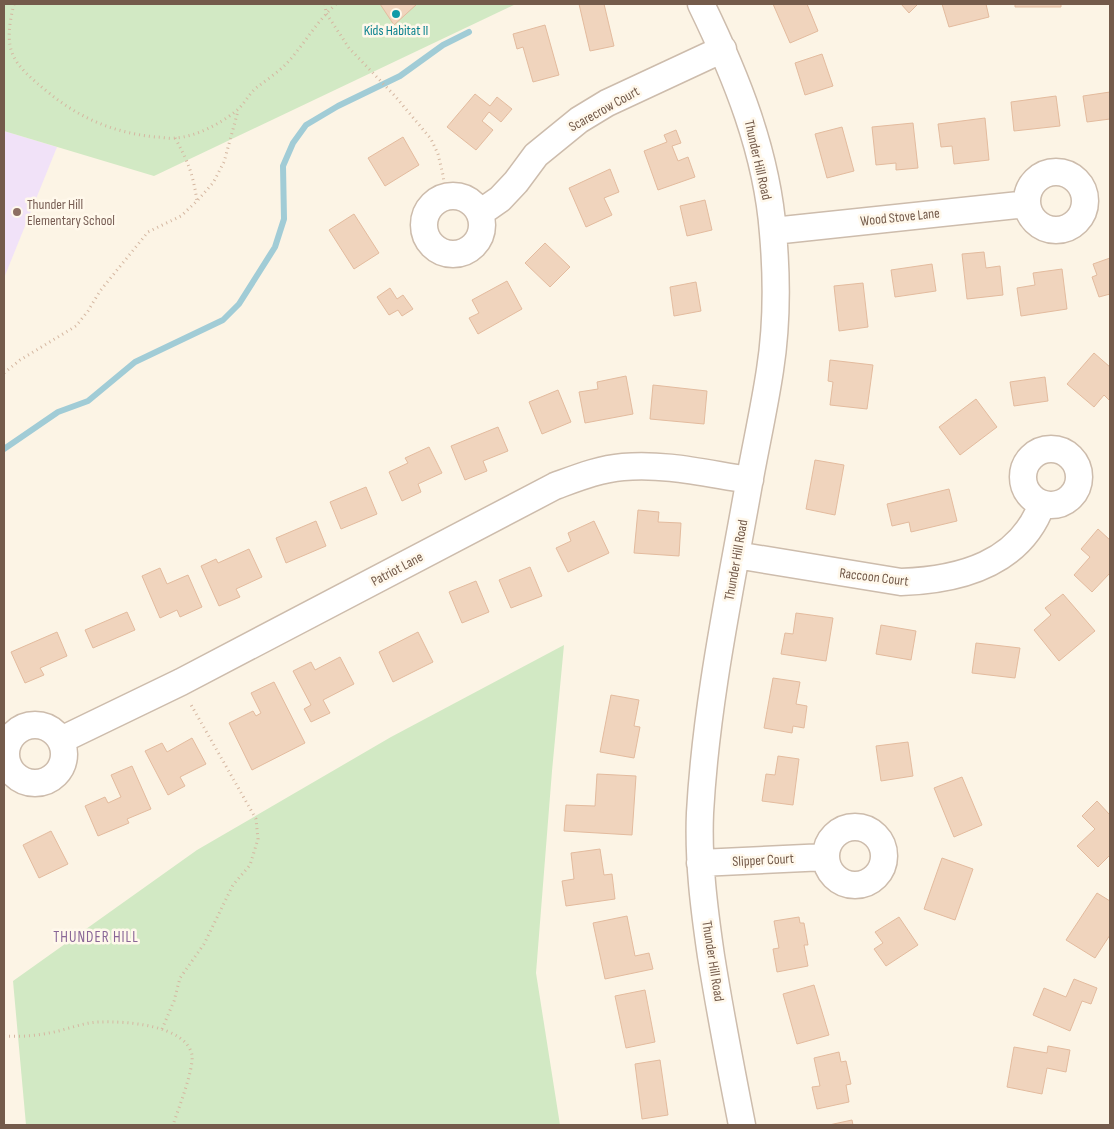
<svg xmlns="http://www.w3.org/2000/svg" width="1114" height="1129" viewBox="0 0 1114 1129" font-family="'Sofia Sans Condensed',sans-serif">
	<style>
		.education { fill: #f1e2f8 }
		.green { fill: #d2e9c4 }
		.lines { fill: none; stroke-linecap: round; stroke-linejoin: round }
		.stream { stroke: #a1ccd6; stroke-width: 6 }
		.building { fill: #f0d4bd; stroke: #e3bb9e }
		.minor-casing { stroke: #cdbcac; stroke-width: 29 }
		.path { stroke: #d5b7a1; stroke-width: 3; stroke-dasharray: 1 4; stroke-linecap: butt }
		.minor { stroke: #fff; stroke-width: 26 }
		.culture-dot { fill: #0f9aa8; stroke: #fff8eb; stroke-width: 2 }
		.education-dot { fill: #8d6e63; stroke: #fff8eb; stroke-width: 2 }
		.labels { text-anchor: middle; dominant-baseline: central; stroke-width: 5; stroke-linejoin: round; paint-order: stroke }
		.culture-label { font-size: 14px; fill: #0d838f; stroke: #fff8eb }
		.street-label { font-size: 14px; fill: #745b4b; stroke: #fff8eb }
		.education-label { font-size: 14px; fill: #785e54; stroke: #fff8eb; text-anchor: start }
		.neighbourhood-label { font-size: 15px; letter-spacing: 1px; fill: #896697; stroke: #fff8eb }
	</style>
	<rect width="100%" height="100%" fill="#fcf4e5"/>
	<path class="education" d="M4,131L57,147L4,278Z"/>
	<path class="green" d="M4,4H516L154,176L4,131Z
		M564,645L552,771L536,973L560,1125H26L13,981L197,850L391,737Z"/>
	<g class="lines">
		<path class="stream" d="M4,449L58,412L88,401L135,362L223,320L239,304L275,247L284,219L283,166L293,143L306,125L338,106L400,76L443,45L469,32"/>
	</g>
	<path class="building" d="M380,4H417L394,25Z
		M579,4H604L614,46L590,51Z
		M773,4H807L818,31L790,43Z
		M901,4H918L909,13Z
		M942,4H986L989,17L949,27Z
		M1015,4H1061V7H1015Z
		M545,25L559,75L533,82L523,47L517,49L513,34Z
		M822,54L833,86L805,95L795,63Z
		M1110,92V119L1087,122L1083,96Z
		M475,94L490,106L497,97L512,109L501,122L489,112L482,121L493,130L476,150L447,127Z
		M1056,96L1060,126L1014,131L1011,102Z
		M985,118L989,160L954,164L952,146L941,147L938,124Z
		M913,123L918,168L896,170V163L876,165L872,127Z
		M842,127L854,171L827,178L815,134Z
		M676,130L681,143L672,146L678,161L688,157L695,177L658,190L644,151L667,142L664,135Z
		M403,137L419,165L385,186L368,158Z
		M610,169L619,192L604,198L612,215L586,227L569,188Z
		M705,200L712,230L687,236L680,206Z
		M354,214L379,253L354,269L329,230Z
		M545,243L570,267L550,287L525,263Z
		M984,252L986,268L1000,266L1003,295L967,299L962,254Z
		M1110,258V294L1099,297L1092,277L1097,275L1093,264Z
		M932,264L936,291L895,297L891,270Z
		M1062,269L1067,309L1021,316L1017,288L1035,285L1033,273Z
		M507,281L522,309L478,334L469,318L479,313L472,300Z
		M696,282L701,311L674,316L670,287Z
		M863,283L868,327L839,331L834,286Z
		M390,288L397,299L403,295L413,309L402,316L398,310L389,315L377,297Z
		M1094,353L1110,367V401L1104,395L1094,407L1067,384Z
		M830,360L873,365L867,409L830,405L833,382L828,381Z
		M626,376L633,414L585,423L579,392L598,389L597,382Z
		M1045,377L1048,401L1014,406L1010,382Z
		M653,385L707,391L704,424L650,419Z
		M558,390L571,422L542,434L529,402Z
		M976,399L997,427L960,455L939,427Z
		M498,427L508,451L483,461L487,471L465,480L451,446Z
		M429,447L442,473L418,484L421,492L402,501L389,472L408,463L405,458Z
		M815,460L844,465L835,515L806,509Z
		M366,487L377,514L341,529L330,502Z
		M949,489L957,521L911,532L909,522L892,526L887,504Z
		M638,510L659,512L658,522L681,523L679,556L634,553Z
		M316,521L326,546L286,563L276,538Z
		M594,521L609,553L568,572L556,548L571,541L568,533Z
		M1098,529L1110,540V573L1092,592L1074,575L1090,557L1081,549Z
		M249,549L262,577L236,589L240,597L219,606L201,566L216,559L218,563Z
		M530,567L542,596L511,608L499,580Z
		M160,568L167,584L188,575L202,607L180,617L177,610L160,618L142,576Z
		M476,581L489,612L462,623L449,592Z
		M1063,594L1095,631L1059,661L1034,630L1051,615L1045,608Z
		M127,612L135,630L93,648L85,630Z
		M796,613L833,618L826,661L781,654L785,633L793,634Z
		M881,625L916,631L911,660L876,654Z
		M57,632L67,656L40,668L44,675L25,683L11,652Z
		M418,632L433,662L393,682L379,652Z
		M976,643L1020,648L1015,678L972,673Z
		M340,657L354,684L323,700L330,713L311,722L304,709L311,705L293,671L311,662L315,670Z
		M773,678L800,682L796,704L807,706L804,728L793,726L792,733L764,728Z
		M274,682L305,743L252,770L229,723L253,711L256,716L261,713L251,693Z
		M611,695L639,700L634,726L640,727L634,758L600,752Z
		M192,738L206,764L180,777L185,786L168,795L145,751L162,743L167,752Z
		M908,742L913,776L881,781L876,746Z
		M778,756L799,759L793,805L762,801L766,774L775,775Z
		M132,766L151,809L127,819L129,823L98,836L85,806L105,797L108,803L121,797L111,775Z
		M597,774L636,776L632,835L564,831L566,805L595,806Z
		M962,777L982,825L954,837L934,788Z
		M1097,801L1110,815V855L1098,867L1077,846L1095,829L1082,816Z
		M51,831L68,864L39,878L23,845Z
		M600,849L604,875L612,874L615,899L566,906L562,881L574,879L571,853Z
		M942,858L973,869L955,920L924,909Z
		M1097,893L1110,901V935L1095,958L1066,940Z
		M627,916L635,956L649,953L653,969L605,979L593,923Z
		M799,917L800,923H804L808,945H804L808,966L777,972L773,949L779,948L774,921Z
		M899,917L918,945L886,966L874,949L883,943L875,932Z
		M1074,979L1097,988L1091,1004L1082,1001L1070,1031L1033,1015L1044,988L1066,997Z
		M814,985L829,1035L797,1044L783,994Z
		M645,990L655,1042L626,1048L615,996Z
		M1048,1046L1070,1050L1066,1072L1047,1068L1042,1094L1007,1087L1014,1047L1047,1053Z
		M839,1052L841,1062L846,1061L851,1084L846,1085L849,1102L817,1109L812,1087L820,1086L814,1058Z
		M660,1060L668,1115L642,1119L635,1064Z
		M852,1120L853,1125H829Z"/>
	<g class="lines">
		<g class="minor-casing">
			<path id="minor" d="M701,4C736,76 767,152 773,233C777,278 777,325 770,370C764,410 755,449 748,489C729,596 706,704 700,813C698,861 704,908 711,956C720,1012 731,1069 742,1125
				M1027 201a29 29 0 1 1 58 0a29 29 0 1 1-58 0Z
				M424 225a29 29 0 1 1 58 0a29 29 0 1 1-58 0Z
				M480,213L500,199L516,182L536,155L579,120L607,103L723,49
				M773,231L1027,204
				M1023 477a28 28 0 1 1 56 0a28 28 0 1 1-56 0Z
				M736,555L901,582C960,580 1020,564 1042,504
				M6 754a29 29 0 1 1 58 0a29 29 0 1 1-58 0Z
				M61,740L181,682L555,486C577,478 599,469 623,467C665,463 708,474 750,480
				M826 856a29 29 0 1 1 58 0a29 29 0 1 1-58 0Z
				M700,863L826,857"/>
		</g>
		<path class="path" d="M14,4C2,52 12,63 49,93C81,119 115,133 156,137C162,137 169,139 175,138C195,137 220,124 236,111C244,105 248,95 256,88C266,80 279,72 288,62C305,43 317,21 336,4
			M325,4L326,13L349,48L395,96L431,139L438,154L443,175L446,197
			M175,138C188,161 193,174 197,201
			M4,373L20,360L76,326L88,311L100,291L148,232L181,216L197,201L213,183L224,162L238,111
			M162,1029L174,1001L180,978L204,944L233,885L250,865L258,839L256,819L190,703
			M4,1036C19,1037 34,1036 49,1033C67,1030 83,1022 101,1022C125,1021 186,1025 192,1055C194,1069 178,1110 173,1125"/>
		<use href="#minor" class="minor"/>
	</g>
	<circle class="culture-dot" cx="396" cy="14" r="5"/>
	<circle class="education-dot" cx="17" cy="212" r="5"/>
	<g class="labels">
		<g class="culture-label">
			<text x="396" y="30">Kids Habitat II</text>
		</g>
		<g class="street-label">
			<text transform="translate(604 109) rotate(-29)">Scarecrow Court</text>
			<text transform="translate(758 160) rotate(77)">Thunder Hill Road</text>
			<text transform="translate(900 217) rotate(-6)">Wood Stove Lane</text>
			<text transform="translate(736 560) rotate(-80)">Thunder Hill Road</text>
			<text transform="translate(397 569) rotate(-28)">Patriot Lane</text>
			<text transform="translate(874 577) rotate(7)">Raccoon Court</text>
			<text transform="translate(763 860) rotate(-3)">Slipper Court</text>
			<text transform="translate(713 961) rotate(81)">Thunder Hill Road</text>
		</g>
		<g class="education-label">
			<text x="27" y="204">Thunder Hill<tspan x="27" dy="16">Elementary School</tspan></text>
		</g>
		<g class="neighbourhood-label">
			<text x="96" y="937">THUNDER HILL</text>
		</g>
	</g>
	<rect width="1114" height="1129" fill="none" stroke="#745b4b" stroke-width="10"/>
</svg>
